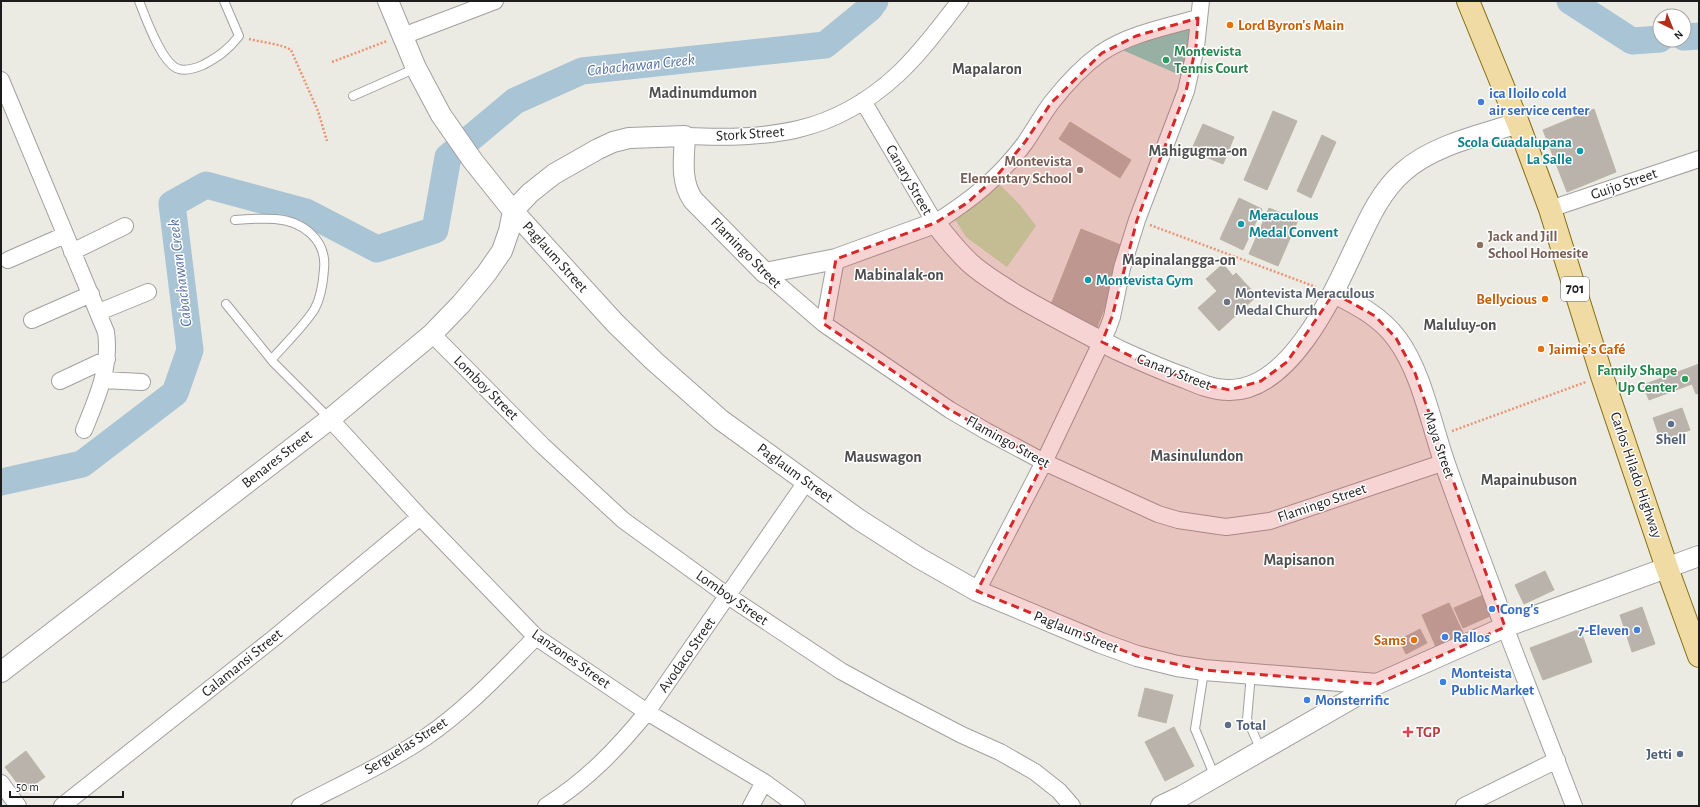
<svg xmlns="http://www.w3.org/2000/svg" width="1700" height="807" viewBox="0 0 1700 807" font-family="'Alegreya Sans',sans-serif">
	<style>
		.grass { fill: #c0e1ae }
		.pitch { fill: #89d3c2 }
		.lines { fill: none; stroke-linecap: round; stroke-linejoin: round }
		.river { stroke: #a8c4d5; stroke-width: 27 }
		.building { fill: #b9b3ac; stroke: #bcb4a7 }
		.service-casing { stroke: #a0a0a0; stroke-width: 10 }
		.minor-casing { stroke: #a0a0a0; stroke-width: 18 }
		.tertiary-casing { stroke: #a0a0a0; stroke-width: 22 }
		.primary-casing { stroke: #846f11; stroke-width: 24 }
		.path { stroke: #e99477; stroke-width: 2.5; stroke-dasharray: 2 2; stroke-linecap: butt }
		.service { stroke: #fff; stroke-width: 8 }
		.minor { stroke: #fff; stroke-width: 16 }
		.tertiary { stroke: #fff; stroke-width: 20 }
		.primary { stroke: #f0dba4; stroke-width: 22 }
		.marked { fill: #d62828; fill-opacity: 0.2; stroke: #d62828; stroke-width: 3; stroke-dasharray: 8 5; stroke-linejoin: round }
		.food-dot { fill: #e8710a; stroke: #fff; stroke-width: 1.5 }
		.leisure-dot { fill: #2e9e5b; stroke: #fff; stroke-width: 1.5 }
		.shop-dot { fill: #3f7fe0; stroke: #fff; stroke-width: 1.5 }
		.culture-dot { fill: #0f9aa8; stroke: #fff; stroke-width: 1.5 }
		.education-dot { fill: #8d6e63; stroke: #fff; stroke-width: 1.5 }
		.worship-dot { fill: #6b7280; stroke: #fff; stroke-width: 1.5 }
		.service-dot { fill: #5c6f8a; stroke: #fff; stroke-width: 1.5 }
		.health-dot { fill: #e0444e; stroke: #fff; stroke-width: 1.5 }
		.labels { text-anchor: middle; dominant-baseline: central; stroke-width: 3; stroke-linejoin: round; paint-order: stroke }
		.shield { fill: #fff; stroke: #606060; stroke-width: 1 }
		.shield-label { font-size: 14px; font-weight: bold; fill: #1c1c1c }
		.food-label { font-size: 15px; font-weight: bold; fill: #c56008; stroke: #fff; text-anchor: start }
		.leisure-label { font-size: 15px; font-weight: bold; fill: #27864d; stroke: #fff; text-anchor: start }
		.shop-label { font-size: 15px; font-weight: bold; fill: #366cbe; stroke: #fff; text-anchor: start }
		.street-label { font-size: 15px; fill: #1c1c1c; stroke: #fff }
		.culture-label { font-size: 15px; font-weight: bold; fill: #0d838f; stroke: #fff; text-anchor: start }
		.education-label { font-size: 15px; font-weight: bold; fill: #785e54; stroke: #fff; text-anchor: end }
		.worship-label { font-size: 15px; font-weight: bold; fill: #5b616d; stroke: #fff; text-anchor: start }
		.service-label { font-size: 15px; font-weight: bold; fill: #4e5e75; stroke: #fff }
		.health-label { font-size: 15px; font-weight: bold; fill: #be3a42; stroke: #fff; text-anchor: start }
		.water-label { font-size: 16px; font-style: italic; fill: #546fa0; stroke: #fff }
		.neighbourhood-label { font-size: 16px; font-weight: bold; fill: #4f4f4f; stroke: #fff }
	</style>
	<rect width="100%" height="100%" fill="#ecebe3"/>
	<path class="grass" d="M999,184L1020,205L1036,226L1007,267L966,237L955,219Z"/>
	<path class="pitch" d="M1198,18L1182,76L1111,45Z"/>
	<g class="lines">
		<path class="river" d="M1570,1L1632,41L1660,39
			M1684,37L1699,36
			M1,482L82,464L175,393L190,350L172,204L206,185L306,212L377,249L435,230L448,157L515,101L582,71L825,45L870,8L875,1"/>
	</g>
	<path class="building" d="M1594,109L1616,172L1567,192L1543,130Z
		M1273,111L1297,121L1267,190L1244,180Z
		M1070,122L1131,160L1120,178L1059,139Z
		M1203,124L1234,137L1223,164L1191,151Z
		M1322,135L1336,142L1311,198L1297,191Z
		M1239,198L1262,209L1243,250L1220,239Z
		M1269,208L1298,220L1278,266L1249,254Z
		M1081,229L1128,248L1096,330L1048,312Z
		M1223,264L1233,276L1236,273L1257,296L1219,331L1198,308L1217,291L1206,279Z
		M1699,364V393L1696,394L1692,384L1649,400L1643,385Z
		M1682,408L1690,430L1661,441L1653,418Z
		M1545,571L1554,590L1524,604L1515,585Z
		M1488,593L1497,613L1463,628L1454,608Z
		M1449,603L1464,635L1436,647L1422,615Z
		M1642,607L1655,644L1632,652L1620,615Z
		M1420,629L1427,643L1406,654L1399,640Z
		M1580,629L1592,662L1543,680L1530,648Z
		M1145,688L1173,695L1166,723L1138,716Z
		M1174,727L1194,766L1165,781L1145,742Z
		M26,751L45,777L24,792L5,767Z"/>
	<g class="lines">
		<g class="service-casing">
			<path id="service" d="M139,1C145,16 162,65 179,69C186,71 196,68 203,65C218,57 228,50 239,36L224,1
				M353,96L416,68
				M235,220C248,219 262,218 275,219C303,221 327,240 324,269C323,284 321,298 314,310C302,328 286,343 272,359
				M226,304L274,363L330,419
				M1204,671L1195,729L1215,777
				M1251,674L1247,719L1261,750"/>
		</g>
		<g class="minor-casing">
			<path id="minor" d="M403,36L495,1
				M1,80L106,332C111,367 97,398 84,430
				M863,101L935,223C972,199 998,179 1025,143C1034,130 1042,115 1052,102C1066,84 1083,66 1101,53C1129,34 1166,27 1198,18
				M685,136C769,139 832,135 897,75C921,53 940,26 960,1
				M1550,209L1699,159
				M72,252L125,226
				M8,260L65,235
				M765,273L824,324L950,410L986,431L1044,462L1158,514L1178,520L1226,527L1270,521L1445,462
				M99,312L148,292
				M32,320L91,294
				M824,324L836,259
				M432,334L542,445L623,520L728,596L841,671L883,694L962,735L1000,752L1035,772L1059,791L1072,806
				M103,380L142,382
				M60,381L107,359
				M330,419L420,517L536,637L647,712L764,782L797,806
				M977,591L1044,462L1108,328L1112,317L1122,268L1137,220L1186,91L1196,47L1201,1
				M1505,627L1574,806
				M1,783L18,806
				M62,806L274,638L420,517
				M300,806C342,784 386,764 426,737C467,709 501,672 536,637
				M546,806C587,780 616,750 647,712L806,482
				M751,806L764,782
				M1464,806L1557,760"/>
		</g>
		<g class="tertiary-casing">
			<path id="tertiary" d="M388,1L416,68L441,115L473,161L513,211L615,323L654,361L721,420L858,519L919,558L977,591L1101,643L1137,656L1177,666L1204,670L1377,684
				M1334,293C1358,305 1381,317 1397,339C1421,371 1431,423 1444,461C1463,516 1485,571 1505,627
				M1,672L330,419L432,334L461,304L486,274L502,251L509,231L513,211L530,193L554,174L598,149L613,142L629,138L685,136C684,158 680,181 693,200L765,273L836,259L935,223C946,237 957,251 970,263C983,275 999,284 1014,294C1048,314 1083,332 1118,350C1140,360 1162,370 1185,378C1199,384 1213,390 1229,390C1289,391 1332,297 1353,252C1367,223 1379,193 1403,172C1433,145 1481,135 1518,123
				M1161,806L1182,796L1377,684L1505,627L1699,556"/>
		</g>
		<g class="primary-casing">
			<path id="primary" d="M1468,1L1518,123L1550,209L1602,376L1667,568L1699,656"/>
		</g>
		<path class="path" d="M249,39C260,42 282,44 291,50L318,111L327,141
			M332,62L387,41
			M1150,225L1316,287
			M1452,431L1586,382"/>
		<use href="#service" class="service"/>
		<use href="#minor" class="minor"/>
		<use href="#tertiary" class="tertiary"/>
		<use href="#primary" class="primary"/>
	</g>
	<path class="marked" d="M1198,18L1196,47L1186,91L1137,220L1112,317L1102,342L1149,365L1200,384L1230,390L1261,381L1287,362L1334,293L1375,316L1396,338L1415,373L1505,627L1377,684L1204,670L1137,656L977,591L1044,462L950,410L824,324L836,259L935,223L967,203L995,178L1025,142L1051,103L1102,53L1136,36Z"/>
	<g class="food-dot">
		<circle cx="1230" cy="25" r="4"/>
		<circle cx="1545" cy="299" r="4"/>
		<circle cx="1541" cy="349" r="4"/>
		<circle cx="1414" cy="640" r="4"/>
	</g>
	<g class="leisure-dot">
		<circle cx="1166" cy="60" r="4"/>
		<circle cx="1685" cy="379" r="4"/>
	</g>
	<g class="shop-dot">
		<circle cx="1481" cy="102" r="4"/>
		<circle cx="1492" cy="609" r="4"/>
		<circle cx="1637" cy="630" r="4"/>
		<circle cx="1445" cy="637" r="4"/>
		<circle cx="1443" cy="682" r="4"/>
		<circle cx="1307" cy="700" r="4"/>
	</g>
	<g class="culture-dot">
		<circle cx="1580" cy="151" r="4"/>
		<circle cx="1241" cy="224" r="4"/>
		<circle cx="1088" cy="280" r="4"/>
	</g>
	<g class="education-dot">
		<circle cx="1080" cy="170" r="4"/>
		<circle cx="1480" cy="245" r="4"/>
	</g>
	<circle class="worship-dot" cx="1227" cy="302" r="4"/>
	<g class="service-dot">
		<circle cx="1671" cy="424" r="4"/>
		<circle cx="1228" cy="725" r="4"/>
		<circle cx="1680" cy="754" r="4"/>
	</g>
	<path class="health-dot" d="M1406 726h4v4h4v4h-4v4h-4v-4h-4v-4h4z"/>
	<g class="labels">
		<rect class="shield" x="1561" y="277" width="28" height="24" rx="3"/>
		<g class="shield-label">
			<text x="1575" y="289">701</text>
		</g>
		<g class="food-label">
			<text x="1238" y="25">Lord Byron's Main</text>
			<text x="1537" y="299" text-anchor="end">Bellycious</text>
			<text x="1549" y="349">Jaimie's Café</text>
			<text x="1406" y="640" text-anchor="end">Sams</text>
		</g>
		<g class="leisure-label">
			<text x="1174" y="51">Montevista<tspan x="1174" dy="17">Tennis Court</tspan></text>
			<text x="1677" y="370" text-anchor="end">Family Shape<tspan x="1677" dy="17">Up Center</tspan></text>
		</g>
		<g class="shop-label">
			<text x="1489" y="93">ica Iloilo cold<tspan x="1489" dy="17">air service center</tspan></text>
			<text x="1500" y="609">Cong's</text>
			<text x="1629" y="630" text-anchor="end">7-Eleven</text>
			<text x="1453" y="637">Rallos</text>
			<text x="1451" y="673">Monteista<tspan x="1451" dy="17">Public Market</tspan></text>
			<text x="1315" y="700">Monsterrific</text>
		</g>
		<g class="street-label">
			<text transform="translate(750 134) rotate(-4)">Stork Street</text>
			<text transform="translate(909 180) rotate(60)">Canary Street</text>
			<text transform="translate(1624 184) rotate(-19)">Guijo Street</text>
			<text transform="translate(746 253) rotate(45)">Flamingo Street</text>
			<text transform="translate(555 257) rotate(48)">Paglaum Street</text>
			<text transform="translate(1174 372) rotate(21)">Canary Street</text>
			<text transform="translate(486 388) rotate(45)">Lomboy Street</text>
			<text transform="translate(1008 442) rotate(29)">Flamingo Street</text>
			<text transform="translate(1439 445) rotate(71)">Maya Street</text>
			<text transform="translate(277 459) rotate(-38)">Benares Street</text>
			<text transform="translate(795 473) rotate(36)">Paglaum Street</text>
			<text transform="translate(1636 475) rotate(71)">Carlos Hilado Highway</text>
			<text transform="translate(1322 503) rotate(-19)">Flamingo Street</text>
			<text transform="translate(732 598) rotate(35)">Lomboy Street</text>
			<text transform="translate(1076 632) rotate(22)">Paglaum Street</text>
			<text transform="translate(687 655) rotate(-55)">Avodaco Street</text>
			<text transform="translate(571 659) rotate(35)">Lanzones Street</text>
			<text transform="translate(242 663) rotate(-39)">Calamansi Street</text>
			<text transform="translate(406 746) rotate(-32)">Serguelas Street</text>
		</g>
		<g class="culture-label">
			<text x="1572" y="142" text-anchor="end">Scola Guadalupana<tspan x="1572" dy="17">La Salle</tspan></text>
			<text x="1249" y="215">Meraculous<tspan x="1249" dy="17">Medal Convent</tspan></text>
			<text x="1096" y="280">Montevista Gym</text>
		</g>
		<g class="education-label">
			<text x="1072" y="161">Montevista<tspan x="1072" dy="17">Elementary School</tspan></text>
			<text x="1488" y="236" text-anchor="start">Jack and Jill<tspan x="1488" dy="17">School Homesite</tspan></text>
		</g>
		<g class="worship-label">
			<text x="1235" y="293">Montevista Meraculous<tspan x="1235" dy="17">Medal Church</tspan></text>
		</g>
		<g class="service-label">
			<text x="1671" y="439">Shell</text>
			<text x="1236" y="725" text-anchor="start">Total</text>
			<text x="1672" y="754" text-anchor="end">Jetti</text>
		</g>
		<g class="health-label">
			<text x="1416" y="732">TGP</text>
		</g>
		<g class="water-label">
			<text transform="translate(641 65) rotate(-6)">Cabachawan Creek</text>
			<text transform="translate(180 273) rotate(-97)">Cabachawan Creek</text>
		</g>
		<g class="neighbourhood-label">
			<text x="987" y="69">Mapalaron</text>
			<text x="703" y="93">Madinumdumon</text>
			<text x="1198" y="151">Mahigugma-on</text>
			<text x="1179" y="260">Mapinalangga-on</text>
			<text x="899" y="275">Mabinalak-on</text>
			<text x="1460" y="325">Maluluy-on</text>
			<text x="1197" y="456">Masinulundon</text>
			<text x="883" y="457">Mauswagon</text>
			<text x="1529" y="480">Mapainubuson</text>
			<text x="1299" y="560">Mapisanon</text>
		</g>
	</g>
	<rect width="1700" height="807" fill="none" stroke="#1c1c1c" stroke-width="4"/>
	<g transform="translate(1672 28) rotate(137)"><circle r="19" fill="#ffffff" stroke="#a4a4a4"/>
	<path d="M0-3L7 15L0 10L-7 15Z" fill="#b22e17"/>
	<text y="-6" font-size="11" font-weight="bold" text-anchor="middle" fill="#1c1c1c">N</text>
	</g>
	<path d="M10 791v6h113v-6" fill="none" stroke="#1c1c1c" stroke-width="2"/>
	<text x="16" y="791" font-size="12" fill="#1c1c1c" stroke="#ffffff" stroke-width="3" paint-order="stroke">50 m</text>
</svg>
